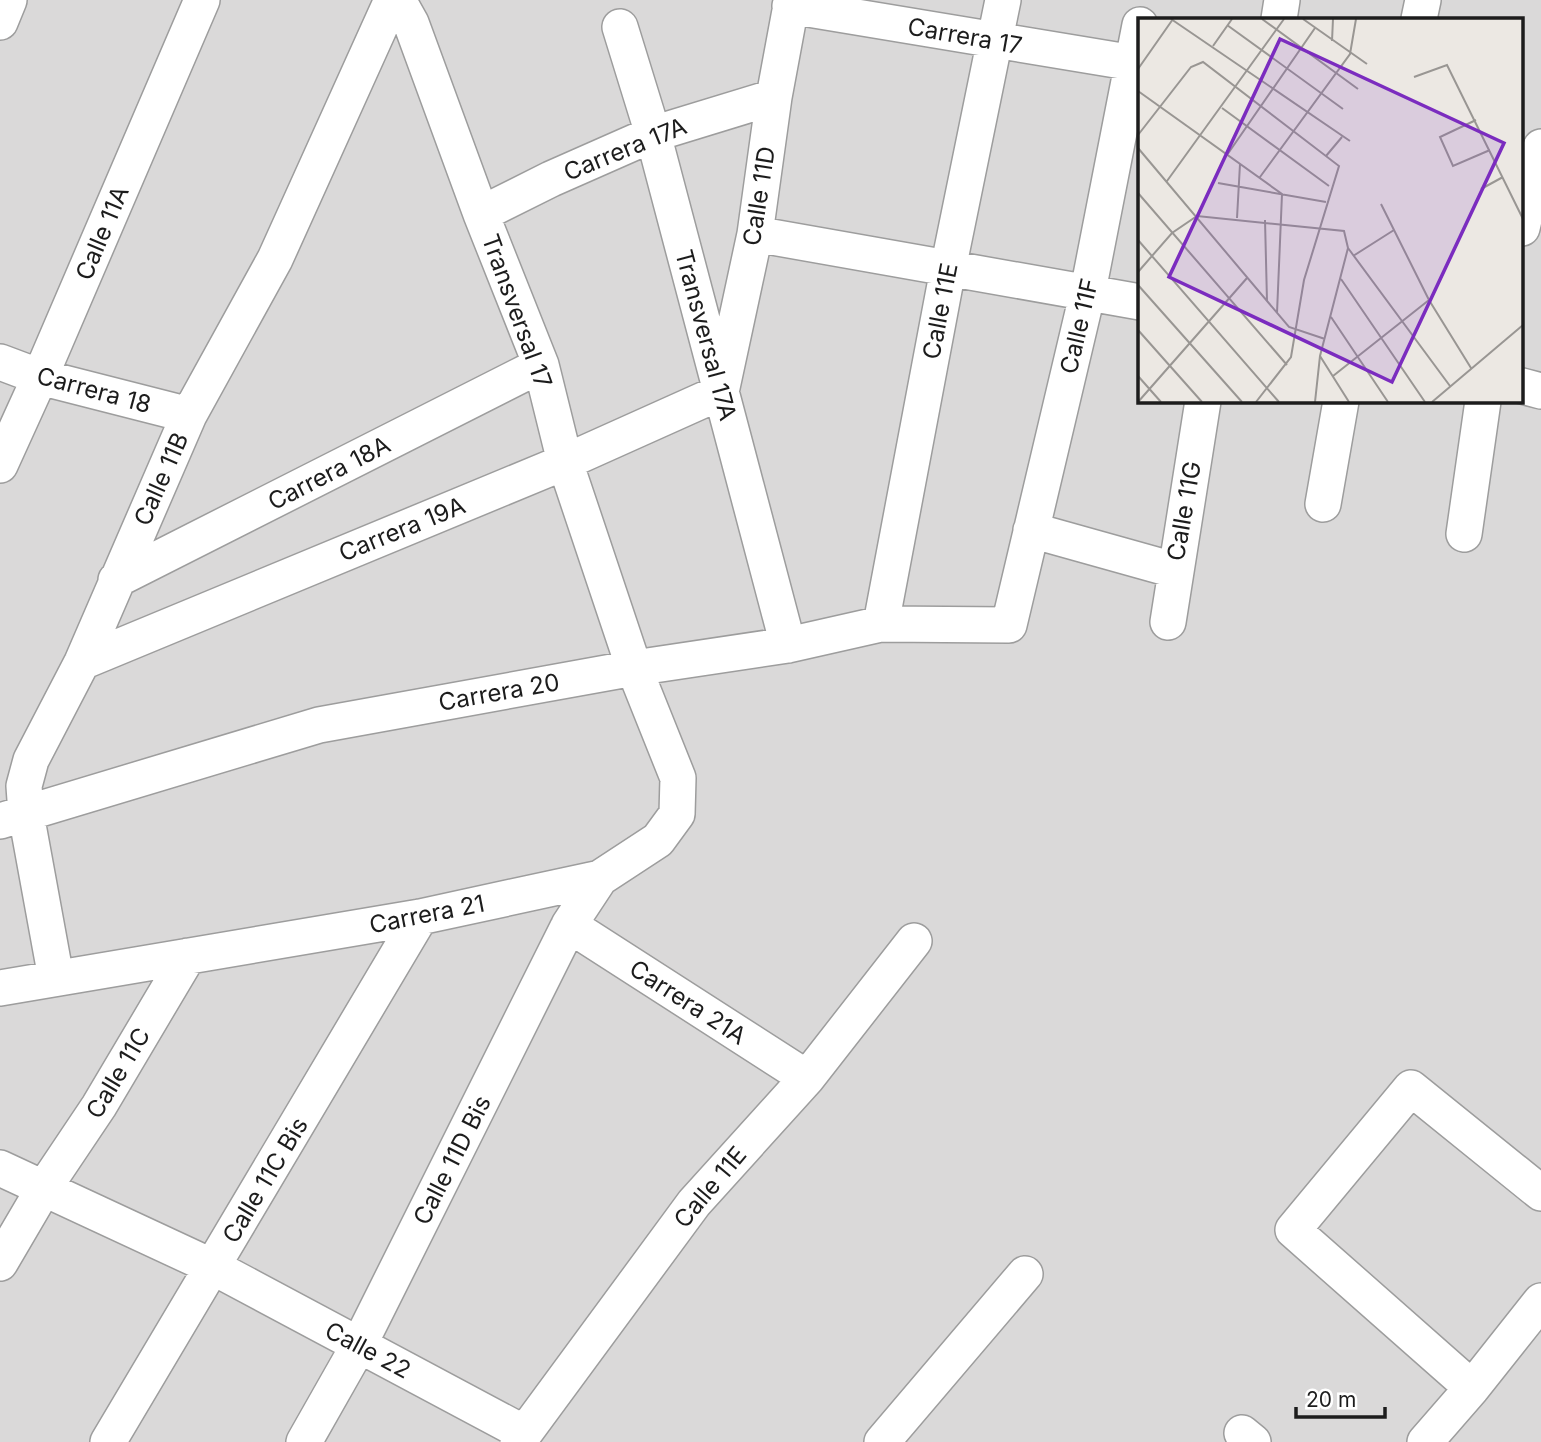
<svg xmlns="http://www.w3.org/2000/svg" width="1541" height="1442" viewBox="0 0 1541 1442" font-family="Inter,sans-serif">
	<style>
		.residential { fill: #dad9d9; fill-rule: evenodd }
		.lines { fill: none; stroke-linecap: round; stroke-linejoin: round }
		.minor-casing { stroke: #9d9d9d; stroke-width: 38 }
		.minor { stroke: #fff; stroke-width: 35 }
		.labels { text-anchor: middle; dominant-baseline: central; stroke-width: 5; stroke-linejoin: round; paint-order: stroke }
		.street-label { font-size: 24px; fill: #1c1c1c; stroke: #fff }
		.inset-road { fill: none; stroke: #999693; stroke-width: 2 }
		.view { fill: #7b2cbf; fill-opacity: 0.15; stroke: #7b2cbf; stroke-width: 3.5 }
		.inset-edge { fill: none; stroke: #1c1c1c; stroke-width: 3.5 }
	</style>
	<rect width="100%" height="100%" fill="#ece8e3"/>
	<path class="residential" d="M0,0H1541V1442H0ZM1140,19H1522V401H1140Z"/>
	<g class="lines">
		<g class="minor-casing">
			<path id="minor" d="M790,6L1140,64
				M1279,19L1282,0
				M1419,19L1423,0
				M0,22L9,0
				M620,27L653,134L788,645
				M481,214L551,179L653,134L774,97
				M1522,228L1541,147
				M755,234L1140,302
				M0,362L40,377L189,415
				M1522,386L1541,391
				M0,465L40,377L202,0
				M1323,504L1341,401
				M1031,530L1174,570
				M1464,534L1483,401
				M116,580L541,365
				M1168,622L1203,401
				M881,624L948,269L1003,0
				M82,662L565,462L721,392L755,234L774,97L792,0
				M0,821L319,725L634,668L788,645L881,624L1009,625L1088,291L1140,25
				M569,925L807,1078
				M56,978L26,814L24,786L31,760L82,662L189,415L275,259L392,0
				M0,988L420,917L600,878L658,840L677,814L678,778L634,668L565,462L541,365L481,214L411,23L398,0
				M0,1168L213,1267L524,1433
				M0,1263L44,1188L99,1106L188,956
				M1472,1388L1293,1230L1411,1088L1541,1193
				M1242,1433L1253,1442
				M108,1442L420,917
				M304,1442L359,1345L569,925L600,878
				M518,1442L694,1203L807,1078L914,941
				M882,1442L1025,1274
				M1425,1442L1472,1388L1541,1301"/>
		</g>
		<use href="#minor" class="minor"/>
	</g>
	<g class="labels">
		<g class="street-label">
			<text transform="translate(965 36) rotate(10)">Carrera 17</text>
			<text transform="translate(625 149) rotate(-22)">Carrera 17A</text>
			<text transform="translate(759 196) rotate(-81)">Calle 11D</text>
			<text transform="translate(102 233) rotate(-67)">Calle 11A</text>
			<text transform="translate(517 311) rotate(70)">Transversal 17</text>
			<text transform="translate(940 311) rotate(-79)">Calle 11E</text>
			<text transform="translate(1079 326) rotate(-77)">Calle 11F</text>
			<text transform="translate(706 335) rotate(75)">Transversal 17A</text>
			<text transform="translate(94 390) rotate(15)">Carrera 18</text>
			<text transform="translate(329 473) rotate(-27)">Carrera 18A</text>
			<text transform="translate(161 479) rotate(-66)">Calle 11B</text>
			<text transform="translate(1184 511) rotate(-80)">Calle 11G</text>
			<text transform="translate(402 529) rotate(-22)">Carrera 19A</text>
			<text transform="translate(499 692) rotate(-10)">Carrera 20</text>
			<text transform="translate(427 914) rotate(-11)">Carrera 21</text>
			<text transform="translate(688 1002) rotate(33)">Carrera 21A</text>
			<text transform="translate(118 1073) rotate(-59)">Calle 11C</text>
			<text transform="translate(452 1160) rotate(-63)">Calle 11D Bis</text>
			<text transform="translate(265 1180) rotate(-59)">Calle 11C Bis</text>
			<text transform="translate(710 1187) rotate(-50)">Calle 11E</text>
			<text transform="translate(368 1350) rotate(28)">Calle 22</text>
		</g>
	</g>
	<g transform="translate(1138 18)">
		<rect width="385" height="385" fill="#ece8e3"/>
		<path class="inset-road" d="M33,1L212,123M124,1L220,71M165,1L229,46M89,7L205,91M194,23L195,1M75,28L94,1M0,51L35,1M276,59L309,47L385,201M0,73L144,176L139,295M84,90L191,168M338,102L302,119L315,148L352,132M0,117L53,49L65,44L201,148L166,262L153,339L118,384M0,130L151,309L187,321M89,137L177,10M188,138L204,119M122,159L212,36L218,1M29,163L146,1M80,165L188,184M343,171L365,159M0,175L149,347M243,186L291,282L333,350M99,200L102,146M127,202L129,283M0,222L141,384M210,230L312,368M215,238L256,212M0,254L34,215L59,198L206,213L210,230L182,338L177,384M203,261L287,384M0,267L104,384M193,299L250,384M0,312L64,384M182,338L211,384M0,358L23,384M195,358L291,282M0,384L109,260M294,384L385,307"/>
		<path class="view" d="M142,21L366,125L254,364L31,259Z"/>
		<rect width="385" height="385" class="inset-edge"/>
	</g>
	<path d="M1296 1407v10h89v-10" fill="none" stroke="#1c1c1c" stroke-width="3.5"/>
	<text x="1306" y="1407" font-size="21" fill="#1c1c1c" stroke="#ffffff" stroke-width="5" paint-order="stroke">20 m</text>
</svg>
